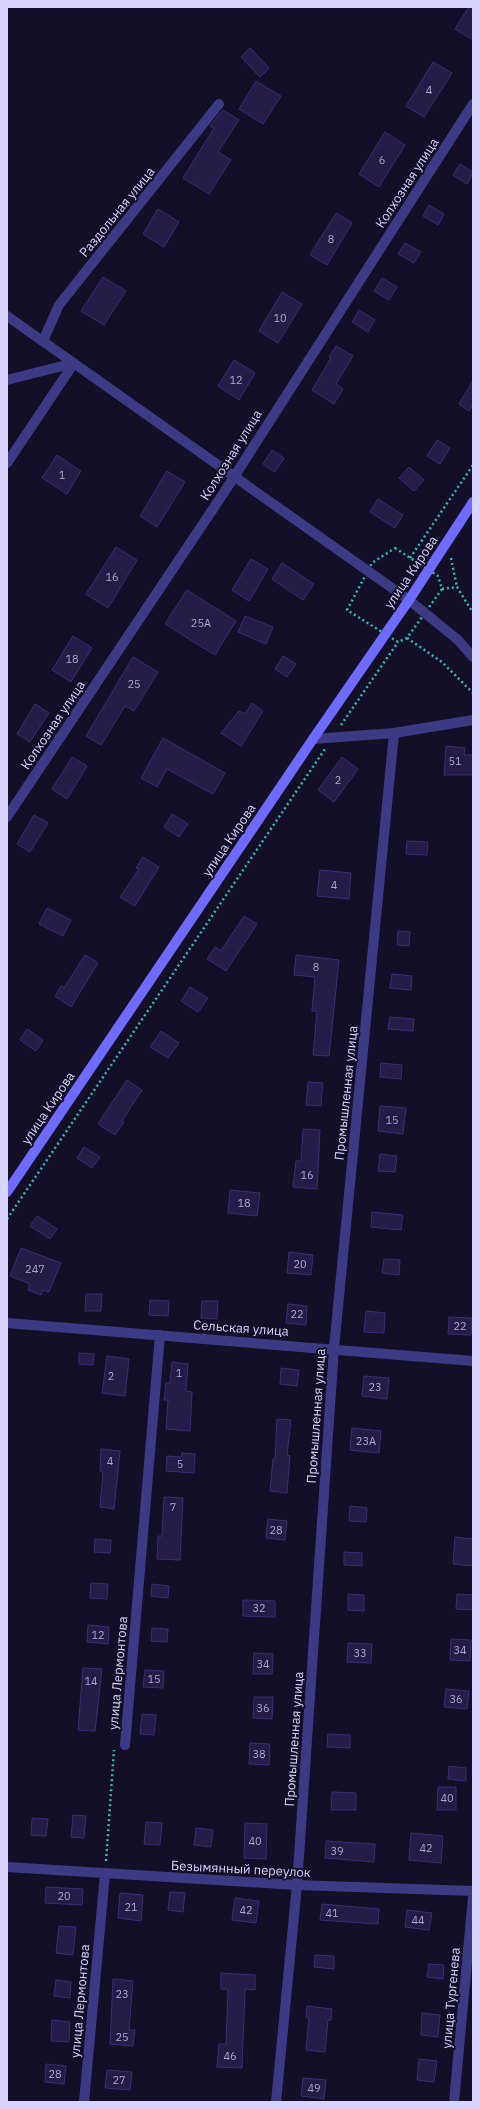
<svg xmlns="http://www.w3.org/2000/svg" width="480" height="2109" viewBox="0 0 480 2109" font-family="'IBM Plex Sans',sans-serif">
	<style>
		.building { fill: #241b47; stroke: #3b2d73 }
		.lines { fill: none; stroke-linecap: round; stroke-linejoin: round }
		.path { stroke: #2fb8b0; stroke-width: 2.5; stroke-dasharray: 2 3; stroke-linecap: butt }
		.minor { stroke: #3d3a85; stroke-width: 10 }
		.secondary { stroke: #6f6bff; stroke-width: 10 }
		.labels { text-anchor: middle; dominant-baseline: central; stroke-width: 4; stroke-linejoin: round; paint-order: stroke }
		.number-label { font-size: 11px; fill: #aca6d1 }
		.street-label { font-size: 13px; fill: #d9d4ff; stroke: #130f26 }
	</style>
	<rect width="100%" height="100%" fill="#130f26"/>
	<path class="building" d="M469,7H473V40L455,29Z
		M250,48L269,68L260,77L241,57Z
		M433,62L452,73L424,117L406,106Z
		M256,81L281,96L263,124L239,109Z
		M223,110L239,120L218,152L231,160L209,194L183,178L214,128L210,126Z
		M385,132L405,145L379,187L359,174Z
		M460,164L473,172L467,184L453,175Z
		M429,205L444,214L438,225L423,216Z
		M158,209L179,222L164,247L143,234Z
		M336,213L352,223L327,265L310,255Z
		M405,243L421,252L414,263L398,254Z
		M103,277L126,291L104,325L81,311Z
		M382,278L397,287L389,300L374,291Z
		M282,292L302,304L278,343L259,331Z
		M359,310L375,320L368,332L352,322Z
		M336,346L353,356L336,384L343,389L334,404L312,390L331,358L329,357Z
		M234,360L255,373L239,400L218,386Z
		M473,381V404L469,411L459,404Z
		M437,440L450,448L440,464L427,456Z
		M272,450L284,458L275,472L263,464Z
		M57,455L81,471L67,494L42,478Z
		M409,467L424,480L414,491L399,478Z
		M167,471L185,482L157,527L140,516Z
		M378,499L403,515L395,528L370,512Z
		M116,547L137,560L108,608L86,594Z
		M251,559L268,569L249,601L232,590Z
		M282,563L314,584L303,600L272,579Z
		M187,590L236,621L215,655L165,624Z
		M245,616L273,627L266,644L238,632Z
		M73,636L92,648L71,682L52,670Z
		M283,656L296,664L287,677L275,669Z
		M133,657L158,672L134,711L125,706L101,745L86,736Z
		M252,703L263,711L241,746L221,733L239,711L245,714Z
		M35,704L49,713L30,742L17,734Z
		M163,738L225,773L213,794L167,769L157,787L141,778Z
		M446,746L465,748L464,755H473V775H444Z
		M72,757L87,766L67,799L52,789Z
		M342,757L358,769L334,802L318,790Z
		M172,814L188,824L179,837L164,827Z
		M34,815L48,823L30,852L17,844Z
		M407,841L428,842L427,855L406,854Z
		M143,857L159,867L135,906L120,897L139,869L136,868Z
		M320,870L351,873L349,899L317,896Z
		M47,908L71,920L63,936L39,924Z
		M244,916L257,924L226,971L207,959L215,947L221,951Z
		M398,931L410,932L409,946L397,945Z
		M85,955L98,963L71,1007L55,996L61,986L64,988Z
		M296,955L339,960L329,1056L313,1055L317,1011H312L315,977L294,975Z
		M392,974L412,976L411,990L390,988Z
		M190,987L208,998L198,1012L181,1001Z
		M390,1017L414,1019L413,1031L388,1029Z
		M27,1029L43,1040L36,1051L20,1040Z
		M161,1031L179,1043L168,1058L150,1047Z
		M381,1063L402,1065L401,1079L380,1077Z
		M127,1080L142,1090L122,1121L124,1122L115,1135L98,1124Z
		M308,1082L323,1083L321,1106L306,1105Z
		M380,1106L406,1108L403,1134L378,1131Z
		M303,1129L320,1130L317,1189L293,1187L296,1161H301Z
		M84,1147L100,1157L92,1168L77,1158Z
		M380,1154L397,1156L395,1172L378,1171Z
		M230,1190L260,1193L257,1216L228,1213Z
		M372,1212L403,1215L401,1230L371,1227Z
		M37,1216L57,1229L50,1239L30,1226Z
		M21,1248L61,1263L49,1292L43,1290L41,1295L28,1290L30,1284L10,1276Z
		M289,1252L313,1255L311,1275L287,1273Z
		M384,1259L400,1260L399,1275L382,1273Z
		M86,1294H102L101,1311H85Z
		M150,1300L169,1301L168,1316L149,1315Z
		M202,1301H218L217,1319L201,1318Z
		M288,1304L307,1306L306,1325L286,1323Z
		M366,1311L385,1313L384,1333L364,1332Z
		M449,1317L472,1318L471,1335L448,1334Z
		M79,1353L94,1354L93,1365L79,1364Z
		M107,1356L129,1359L125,1396L102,1393Z
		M172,1362L188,1364L186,1391L192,1392L190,1431L166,1429L168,1400H164L166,1383H170Z
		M281,1368L299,1370L297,1386L280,1384Z
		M364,1376L389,1378L387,1399L362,1396Z
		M277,1419L291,1420L287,1455L290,1456L287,1493L270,1491L273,1459H275Z
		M352,1428L381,1431L379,1453L350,1450Z
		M101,1449L120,1451L114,1509L100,1507L103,1472L100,1471Z
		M182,1453L195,1454L194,1473L166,1471L167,1456L181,1457Z
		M164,1497L183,1498L180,1560L157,1559L158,1536H162Z
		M350,1506L367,1508L366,1522L349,1521Z
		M268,1519L287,1521L285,1540L266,1538Z
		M455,1537L473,1539V1566L453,1564Z
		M95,1539L111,1540L110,1553L94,1552Z
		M344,1552L362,1553V1566L344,1565Z
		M91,1583L108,1584L107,1599L90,1598Z
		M152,1584L169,1586L168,1598L151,1596Z
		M348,1594L364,1595V1611L348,1610Z
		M457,1594L473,1595V1610L456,1609Z
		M243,1600L275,1601V1617L243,1616Z
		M88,1625L109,1627L108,1644L87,1642Z
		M152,1628L168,1629L167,1642L151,1641Z
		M451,1639L471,1640L470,1661L450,1660Z
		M348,1643L372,1644L371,1663L347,1662Z
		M254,1653L273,1654L272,1674H253Z
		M83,1668L102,1669L95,1731L78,1730Z
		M145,1670L164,1671L163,1688L143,1687Z
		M446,1689L469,1691L467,1709L444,1707Z
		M254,1697H273L272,1719L253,1718Z
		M142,1714L156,1715L154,1735L140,1734Z
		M328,1734L350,1735V1748L327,1747Z
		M250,1743L270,1744L269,1765L249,1764Z
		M449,1766L466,1768V1781L448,1779Z
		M438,1787H456V1810H437Z
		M332,1792L356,1793V1810H331Z
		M73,1815L86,1816L84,1838L71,1837Z
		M32,1818L48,1819L46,1836L31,1835Z
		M146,1822L162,1823L160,1845L144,1844Z
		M245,1823L267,1824L266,1859L244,1858Z
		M196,1828L213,1830L211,1847L194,1845Z
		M411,1833L443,1836L441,1863L409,1860Z
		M326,1841L375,1844L374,1862L325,1858Z
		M46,1887L83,1889L82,1905L45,1903Z
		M170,1892L185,1893L183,1912L168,1910Z
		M120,1893L143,1895L141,1921L118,1918Z
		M235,1898L259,1901L256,1923L232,1920Z
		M322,1904L379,1909L378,1924L320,1920Z
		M407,1910L432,1913L429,1930L405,1927Z
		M59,1926L76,1927L73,1955L56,1953Z
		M315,1955L334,1956V1969L314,1967Z
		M429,1964L444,1965L443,1979L427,1977Z
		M221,1973L255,1975V1990L245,1989L242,2068L217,2067L219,2044H226L228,1989H221Z
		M113,1979L133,1981L129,2030H135L133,2046L110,2044Z
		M56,1980L71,1982L70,1998L54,1996Z
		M307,2006L332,2009L331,2020H328L325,2052L306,2050L309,2018L306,2017Z
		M422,2013L440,2015L438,2037L421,2035Z
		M52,2020L70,2022L69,2042L51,2041Z
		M419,2059L437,2061L434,2082L417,2080Z
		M46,2064L66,2066L64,2084L45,2082Z
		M107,2070L132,2072L130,2090L105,2088Z
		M303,2078L326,2080L324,2099L301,2096Z"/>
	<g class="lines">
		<path class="path" d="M395,548L438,576L442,589L407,638L398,642L347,610L372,563Z
			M410,558L473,465
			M451,558L457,587
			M442,589L457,587L473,613
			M407,638L442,662L473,693
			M341,725L398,642
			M7,1219L325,749
			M106,1861L114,1750"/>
		<path class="minor" d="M7,316L409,600L458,640L473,657
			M43,341L59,305L219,104
			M7,380L74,363
			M7,463L74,363
			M313,739L394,733L473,720
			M7,817L225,491L473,104
			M7,1323L473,1361
			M125,1745L160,1335
			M7,1867L297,1885L473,1891
			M84,2102L105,1874
			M276,2102L297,1885L334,1348L394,733
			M454,2102L473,1897"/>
		<path class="secondary" d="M7,1192L313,739L409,600L473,502"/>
	</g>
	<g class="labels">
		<g class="number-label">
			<text x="429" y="90">4</text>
			<text x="382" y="160">6</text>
			<text x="331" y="239">8</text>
			<text x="280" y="318">10</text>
			<text x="236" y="380">12</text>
			<text x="62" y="475">1</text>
			<text x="112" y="577">16</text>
			<text x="201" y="623">25А</text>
			<text x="72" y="659">18</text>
			<text x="134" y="684">25</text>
			<text x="455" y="761">51</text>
			<text x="338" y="780">2</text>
			<text x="334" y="885">4</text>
			<text x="316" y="967">8</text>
			<text x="392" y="1120">15</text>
			<text x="307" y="1175">16</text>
			<text x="244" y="1203">18</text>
			<text x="300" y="1264">20</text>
			<text x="35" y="1269">247</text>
			<text x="297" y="1314">22</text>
			<text x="460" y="1326">22</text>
			<text x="179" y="1373">1</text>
			<text x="111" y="1376">2</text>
			<text x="375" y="1387">23</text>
			<text x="366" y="1441">23А</text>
			<text x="110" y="1461">4</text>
			<text x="180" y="1464">5</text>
			<text x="173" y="1507">7</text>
			<text x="276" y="1530">28</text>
			<text x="259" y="1608">32</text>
			<text x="98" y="1635">12</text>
			<text x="460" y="1650">34</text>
			<text x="360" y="1653">33</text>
			<text x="263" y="1664">34</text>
			<text x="154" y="1679">15</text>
			<text x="91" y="1681">14</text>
			<text x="456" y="1699">36</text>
			<text x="263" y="1708">36</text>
			<text x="259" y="1754">38</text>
			<text x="447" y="1798">40</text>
			<text x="255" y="1841">40</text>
			<text x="426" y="1848">42</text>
			<text x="337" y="1851">39</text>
			<text x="64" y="1896">20</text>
			<text x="131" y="1907">21</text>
			<text x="246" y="1910">42</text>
			<text x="332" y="1913">41</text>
			<text x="418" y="1920">44</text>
			<text x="122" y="1994">23</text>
			<text x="122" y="2037">25</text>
			<text x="230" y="2056">46</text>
			<text x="55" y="2074">28</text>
			<text x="119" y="2080">27</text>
			<text x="314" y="2088">49</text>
		</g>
		<g class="street-label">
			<text transform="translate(407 183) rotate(-57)">Колхозная улица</text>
			<text transform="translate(117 212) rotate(-51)">Раздольная улица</text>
			<text transform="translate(231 455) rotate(-58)">Колхозная улица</text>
			<text transform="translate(411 572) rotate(-56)">улица Кирова</text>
			<text transform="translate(53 725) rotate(-56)">Колхозная улица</text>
			<text transform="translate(229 840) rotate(-56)">улица Кирова</text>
			<text transform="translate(346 1093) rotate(-84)">Промышленная улица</text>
			<text transform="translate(48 1108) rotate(-56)">улица Кирова</text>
			<text transform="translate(241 1328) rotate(4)">Сельская улица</text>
			<text transform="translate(316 1416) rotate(-86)">Промышленная улица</text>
			<text transform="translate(118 1673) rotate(-85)">улица Лермонтова</text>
			<text transform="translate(294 1739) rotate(-86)">Промышленная улица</text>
			<text transform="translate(241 1869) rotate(3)">Безымянный переулок</text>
			<text transform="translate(451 1998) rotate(-85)">улица Тургенева</text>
			<text transform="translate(80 2001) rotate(-85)">улица Лермонтова</text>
		</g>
	</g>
	<rect width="480" height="2109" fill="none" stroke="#d9d4ff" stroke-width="16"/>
</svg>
